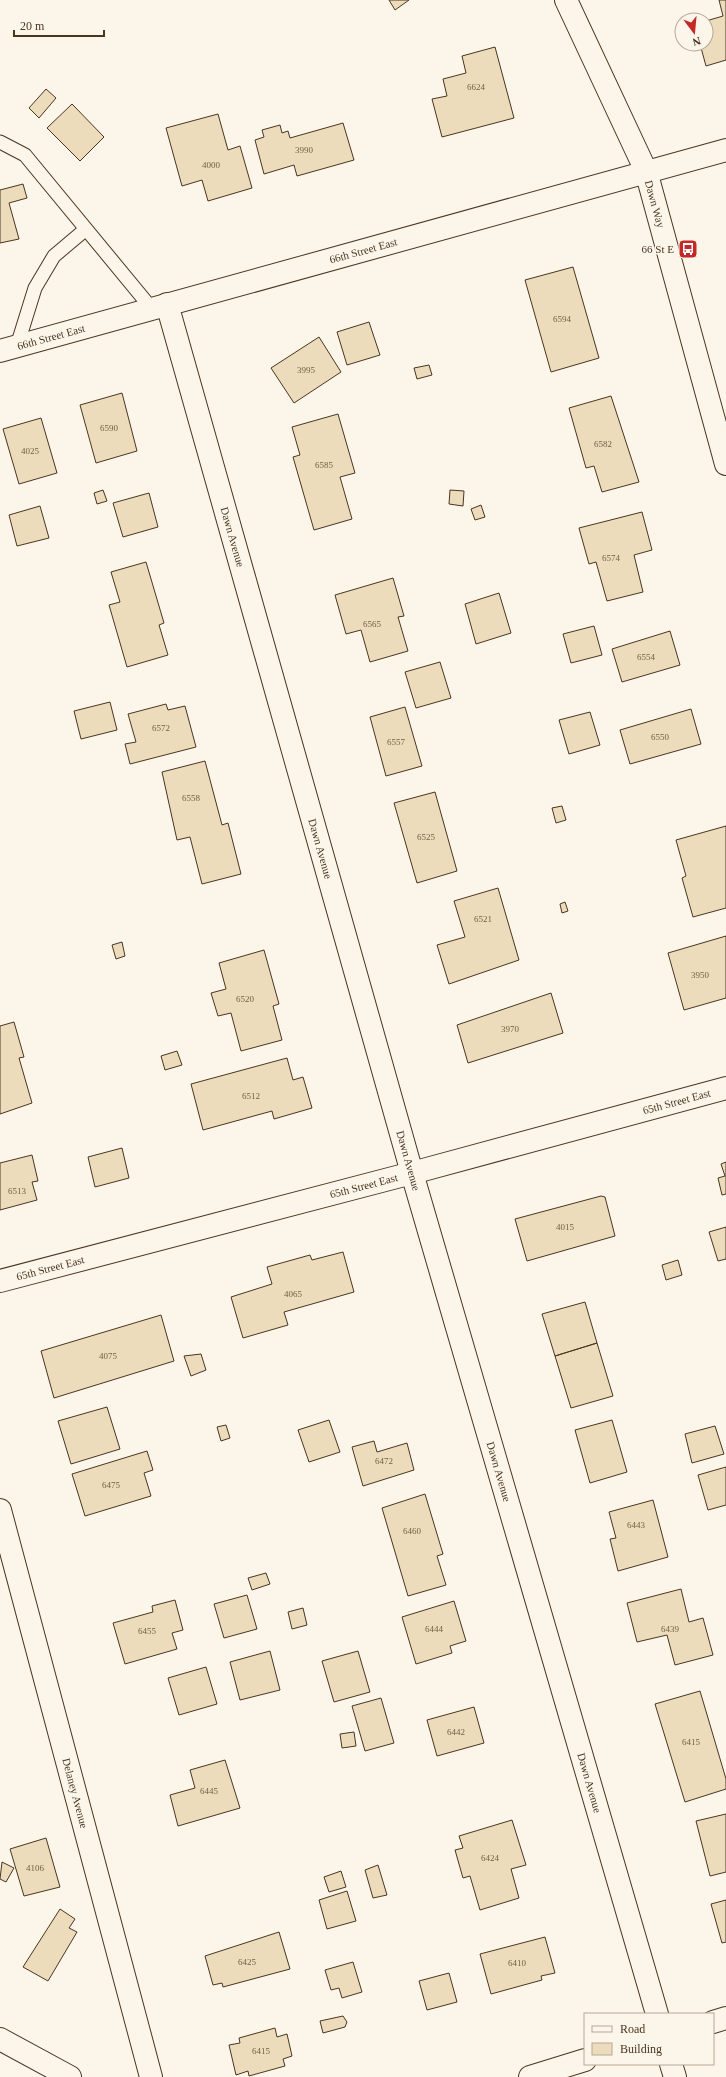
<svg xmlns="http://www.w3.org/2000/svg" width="726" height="2077" viewBox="0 0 726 2077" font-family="'Times New Roman',serif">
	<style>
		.building { fill: #ecdcbc; stroke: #4a3520 }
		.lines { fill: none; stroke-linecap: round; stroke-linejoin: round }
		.lane-casing { stroke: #4a3520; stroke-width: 15 }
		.street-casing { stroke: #4a3520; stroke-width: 24 }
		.secondary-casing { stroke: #4a3520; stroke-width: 24 }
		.lane { stroke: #fbf6e9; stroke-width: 13 }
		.street { stroke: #fbf6e9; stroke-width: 22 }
		.secondary { stroke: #fbf6e9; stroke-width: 22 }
		.labels { text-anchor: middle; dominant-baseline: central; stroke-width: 3; stroke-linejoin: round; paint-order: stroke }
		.number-label { font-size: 9px; fill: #725f47 }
		.street-label { font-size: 11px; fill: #4a3520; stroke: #fbf6e9 }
		.poi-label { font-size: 11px; fill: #4a3520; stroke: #fbf6e9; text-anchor: end }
	</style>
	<rect width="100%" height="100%" fill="#fbf6e9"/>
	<path class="building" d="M389,0H409L395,10Z
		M719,0H726V60L706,66L700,44H706V21L723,16Z
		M495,47L514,118L442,137L432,99L447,96L443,79L466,73L462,56Z
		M46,89L56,98L39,118L29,108Z
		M72,104L104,137L80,161L47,128Z
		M218,114L228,150L240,146L252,188L208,201L202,180L182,186L166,128Z
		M343,123L354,160L297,176L294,165L264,174L255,140L264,137L262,130L280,125L282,133L288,131L290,138Z
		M23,184L27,198L9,203L19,239L0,243V190Z
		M573,267L599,358L551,372L525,280Z
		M369,322L380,355L347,365L337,332Z
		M319,337L341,372L294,403L271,368Z
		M429,365L432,375L417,379L414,368Z
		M122,393L137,451L96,463L80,405Z
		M611,396L639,482L602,492L594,466L586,468L569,408Z
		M338,414L355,473L340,477L352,519L314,530L293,457L300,455L292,427Z
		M41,418L57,473L19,484L3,429Z
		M103,490L107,501L97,504L94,493Z
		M450,490L464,491L463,506L449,504Z
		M149,493L158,527L123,537L113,503Z
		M481,505L485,517L475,520L471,509Z
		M40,506L49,538L17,546L9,515Z
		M642,512L652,550L634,555L643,592L607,601L596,562L589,564L579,528Z
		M146,562L164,623L159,625L168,655L127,667L109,605L120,602L111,572Z
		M393,578L404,616L398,617L408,651L370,662L361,630L346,634L335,595Z
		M499,593L511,633L476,644L465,604Z
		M594,626L602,655L571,663L563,634Z
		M670,631L680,665L622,682L612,649Z
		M440,662L451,698L416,708L405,672Z
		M110,702L117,730L81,739L74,711Z
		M166,704L168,710L185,706L196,747L130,764L125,744L136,742L128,714Z
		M405,707L422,766L386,776L370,717Z
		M691,709L701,744L630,764L620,730Z
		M590,712L600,745L569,754L559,720Z
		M205,761L222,825L228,823L241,874L202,884L190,837L177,840L162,772Z
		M435,792L457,871L417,883L394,803Z
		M562,806L566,820L556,823L552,808Z
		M726,826V908L693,917L682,878L686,876L676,840Z
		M498,888L519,960L449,984L437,945L465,937L454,901Z
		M565,902L568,911L562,913L560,904Z
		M726,936V998L684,1010L668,953Z
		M122,942L125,956L116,959L112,945Z
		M264,950L279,1004L273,1006L282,1040L241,1051L231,1013L218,1016L211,993L226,989L219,963Z
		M551,993L563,1033L468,1063L457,1025Z
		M14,1022L24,1057L19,1058L32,1103L0,1114V1026Z
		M177,1051L182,1065L165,1070L161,1056Z
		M287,1058L293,1080L303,1077L312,1108L274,1119L272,1111L203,1130L191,1084Z
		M122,1148L129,1178L95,1187L88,1157Z
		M32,1155L38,1181L32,1182L37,1200L0,1210V1163Z
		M726,1162V1194L722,1195L718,1178L725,1176L721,1164Z
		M601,1196L605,1197L615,1236L527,1261L515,1219Z
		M726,1227V1259L718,1261L709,1232Z
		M343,1252L354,1292L284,1312L288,1325L243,1338L231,1297L272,1284L267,1267L310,1255L312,1260Z
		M678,1260L682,1275L666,1280L662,1265Z
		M585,1302L597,1343L555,1356L542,1314Z
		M161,1315L174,1361L54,1398L41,1351Z
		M597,1343L613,1396L571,1408L555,1356Z
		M201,1354L206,1370L191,1376L184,1356Z
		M107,1407L120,1449L71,1464L58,1421Z
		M329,1420L340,1452L309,1462L298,1430Z
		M612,1420L627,1472L590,1483L575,1430Z
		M226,1425L230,1438L221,1441L217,1427Z
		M715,1426L724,1454L692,1463L685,1434Z
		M374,1441L377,1452L407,1443L414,1470L363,1486L352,1447Z
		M147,1451L153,1470L144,1473L151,1496L85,1516L72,1474Z
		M726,1467V1505L708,1510L698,1475Z
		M425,1494L443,1554L437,1556L446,1585L408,1596L382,1508Z
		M653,1500L668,1557L618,1571L610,1539L616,1538L609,1512Z
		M266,1573L270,1584L252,1590L248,1578Z
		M681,1589L689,1622L703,1618L713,1655L675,1665L667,1635L637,1642L627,1603Z
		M247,1595L257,1629L224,1638L214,1604Z
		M175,1600L183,1630L172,1633L177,1649L125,1664L113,1623L153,1612L152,1606Z
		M454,1601L466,1641L450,1646L452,1653L416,1664L402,1617Z
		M303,1608L307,1625L292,1629L288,1612Z
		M270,1651L280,1690L240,1700L230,1662Z
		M358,1651L370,1692L334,1702L322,1661Z
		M206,1667L217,1704L179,1715L168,1678Z
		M700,1691L726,1779V1789L685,1802L655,1704Z
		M381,1698L394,1743L365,1751L352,1706Z
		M474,1707L484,1743L437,1756L427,1720Z
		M354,1732L356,1746L342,1748L340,1734Z
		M225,1760L240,1808L178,1826L170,1795L195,1788L190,1770Z
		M726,1814V1872L710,1876L696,1821Z
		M512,1820L526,1865L511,1869L519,1898L480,1910L470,1876L463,1878L455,1850L463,1848L459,1836Z
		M46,1838L60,1887L24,1896L10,1849Z
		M2,1862L14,1868L6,1882L0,1879Z
		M378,1865L387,1895L373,1898L365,1870Z
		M341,1871L346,1887L329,1892L324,1877Z
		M347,1891L356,1921L327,1929L319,1900Z
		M726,1900V1942L722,1943L711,1904Z
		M60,1909L75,1919L69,1928L77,1932L48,1981L23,1967Z
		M279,1932L290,1969L223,1987L222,1983L213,1985L205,1956Z
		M545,1937L555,1973L541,1976L542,1980L491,1994L480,1954Z
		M353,1962L362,1992L342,1998L339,1988L331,1990L325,1970Z
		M449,1973L457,2002L427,2010L419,1981Z
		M343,2016L347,2022L345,2027L323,2033L320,2021Z
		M275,2028L277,2037L287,2034L292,2056L283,2059L285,2066L249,2076L248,2071L236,2075L229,2045L240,2043L239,2038Z"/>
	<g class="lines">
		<g class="lane-casing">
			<path id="lane" d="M0,142L25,155L152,309
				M17,346L35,288L54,256L86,229"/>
		</g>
		<g class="street-casing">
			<g id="street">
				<path id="s1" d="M167,304L412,1173L657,2014"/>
				<path id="s2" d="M0,351L726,150"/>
				<path id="s3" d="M0,1281L412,1173L726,1088"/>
				<path id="s4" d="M0,1510L151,2077"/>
				<path d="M713,2022L726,2018"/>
				<path d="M0,2039L70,2077"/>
				<path d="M671,2064L675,2077"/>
				<path d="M530,2077L585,2060"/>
			</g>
		</g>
		<g class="secondary-casing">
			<g id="secondary">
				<path id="s5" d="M566,0L646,171L726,464"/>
			</g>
		</g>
		<use href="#lane" class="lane"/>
		<use href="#street" class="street"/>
		<use href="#secondary" class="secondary"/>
	</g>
	<defs>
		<g id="bus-square" transform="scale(1)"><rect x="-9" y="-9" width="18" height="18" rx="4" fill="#c62828" stroke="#fbf6e9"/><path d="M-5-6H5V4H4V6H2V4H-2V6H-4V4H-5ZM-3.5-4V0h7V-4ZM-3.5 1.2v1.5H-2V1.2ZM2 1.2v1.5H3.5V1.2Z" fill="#fff"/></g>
	</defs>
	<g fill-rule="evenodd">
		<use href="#bus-square" x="688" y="249"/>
	</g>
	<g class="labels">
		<g class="number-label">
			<text x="476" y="87">6624</text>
			<text x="304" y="150">3990</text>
			<text x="211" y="165">4000</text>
			<text x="562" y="319">6594</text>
			<text x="306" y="370">3995</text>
			<text x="109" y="428">6590</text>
			<text x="603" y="444">6582</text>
			<text x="30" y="451">4025</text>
			<text x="324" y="465">6585</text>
			<text x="611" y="558">6574</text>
			<text x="372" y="624">6565</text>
			<text x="646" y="657">6554</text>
			<text x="161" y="728">6572</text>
			<text x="660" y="737">6550</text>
			<text x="396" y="742">6557</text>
			<text x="191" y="798">6558</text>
			<text x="426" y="837">6525</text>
			<text x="483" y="919">6521</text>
			<text x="700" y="975">3950</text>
			<text x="245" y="999">6520</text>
			<text x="510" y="1029">3970</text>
			<text x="251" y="1096">6512</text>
			<text x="17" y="1191">6513</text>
			<text x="565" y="1227">4015</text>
			<text x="293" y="1294">4065</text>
			<text x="108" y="1356">4075</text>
			<text x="384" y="1461">6472</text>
			<text x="111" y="1485">6475</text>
			<text x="636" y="1525">6443</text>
			<text x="412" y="1531">6460</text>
			<text x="434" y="1629">6444</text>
			<text x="670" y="1629">6439</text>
			<text x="147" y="1631">6455</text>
			<text x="456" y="1732">6442</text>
			<text x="691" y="1742">6415</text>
			<text x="209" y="1791">6445</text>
			<text x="490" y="1858">6424</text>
			<text x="35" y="1868">4106</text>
			<text x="247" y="1962">6425</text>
			<text x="517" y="1963">6410</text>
			<text x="261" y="2051">6415</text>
		</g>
		<g class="street-label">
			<text stroke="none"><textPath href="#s5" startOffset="223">Dawn Way</textPath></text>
			<text stroke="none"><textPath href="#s2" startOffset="377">66th Street East</textPath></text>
			<text stroke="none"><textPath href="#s2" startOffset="53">66th Street East</textPath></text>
			<text stroke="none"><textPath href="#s1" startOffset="242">Dawn Avenue</textPath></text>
			<text stroke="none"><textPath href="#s1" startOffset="566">Dawn Avenue</textPath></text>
			<text stroke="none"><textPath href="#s3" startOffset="700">65th Street East</textPath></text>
			<text stroke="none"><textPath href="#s1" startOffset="890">Dawn Avenue</textPath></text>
			<text stroke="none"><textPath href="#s3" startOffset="376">65th Street East</textPath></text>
			<text stroke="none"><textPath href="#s3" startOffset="52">65th Street East</textPath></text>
			<text stroke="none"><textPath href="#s1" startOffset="1214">Dawn Avenue</textPath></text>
			<text stroke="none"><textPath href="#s1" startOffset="1538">Dawn Avenue</textPath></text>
			<text stroke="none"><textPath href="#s4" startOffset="293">Delaney Avenue</textPath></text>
		</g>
		<g class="poi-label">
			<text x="674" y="249">66 St E</text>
		</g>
	</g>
	<rect x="584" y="2013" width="130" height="52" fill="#fbf6e9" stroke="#b4a999"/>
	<rect x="592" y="2026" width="20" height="6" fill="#fbf6e9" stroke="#b4a999"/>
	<text x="620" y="2033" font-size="12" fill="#4a3520">Road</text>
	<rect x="592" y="2043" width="20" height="12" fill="#ecdcbc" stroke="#b4a999"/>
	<text x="620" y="2053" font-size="12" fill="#4a3520">Building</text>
	<g transform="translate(694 32) rotate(164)"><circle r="19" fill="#fbf6e9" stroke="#b4a999"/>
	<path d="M0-3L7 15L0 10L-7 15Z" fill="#c62828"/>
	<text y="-6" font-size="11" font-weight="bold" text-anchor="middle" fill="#4a3520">N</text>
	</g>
	<path d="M14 30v6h90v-6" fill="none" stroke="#4a3520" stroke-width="2"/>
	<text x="20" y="30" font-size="12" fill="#4a3520" stroke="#fbf6e9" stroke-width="3" paint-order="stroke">20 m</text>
</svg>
